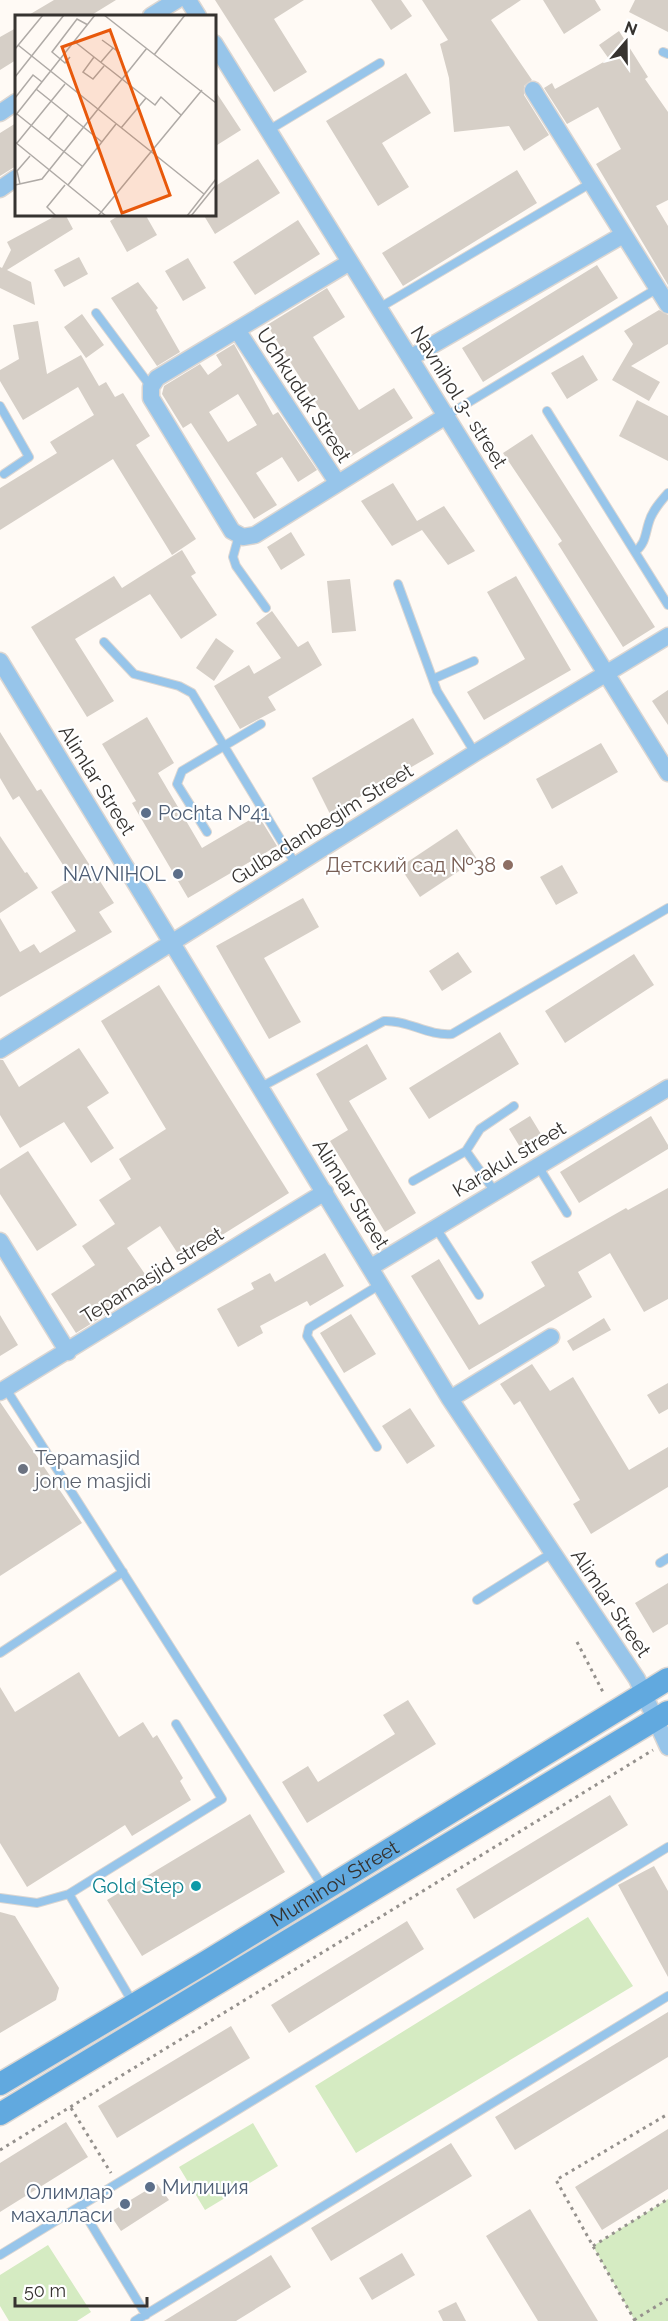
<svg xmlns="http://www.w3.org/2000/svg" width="668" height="2321" viewBox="0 0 668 2321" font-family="Raleway,sans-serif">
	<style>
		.green { fill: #d5ebc2 }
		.building { fill: #d6cfc7; fill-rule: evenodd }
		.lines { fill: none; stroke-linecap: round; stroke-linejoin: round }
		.lane-casing { stroke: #dbd6d2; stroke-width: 10 }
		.street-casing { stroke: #dbd6d2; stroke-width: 19 }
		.secondary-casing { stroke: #dbd6d2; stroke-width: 25 }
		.path { stroke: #95918d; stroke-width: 3; stroke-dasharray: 3 4.5; stroke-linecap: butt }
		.lane { stroke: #97c5ea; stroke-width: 8 }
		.street { stroke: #97c5ea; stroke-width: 16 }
		.secondary { stroke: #61a9df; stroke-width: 22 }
		.service-dot { fill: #5c6f8a; stroke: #fff; stroke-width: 2 }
		.education-dot { fill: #8d6e63; stroke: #fff; stroke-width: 2 }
		.worship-dot { fill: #6b7280; stroke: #fff; stroke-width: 2 }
		.culture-dot { fill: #0f9aa8; stroke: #fff; stroke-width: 2 }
		.labels { text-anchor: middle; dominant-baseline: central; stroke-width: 4.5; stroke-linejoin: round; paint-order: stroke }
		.street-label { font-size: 20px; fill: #363330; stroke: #fff }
		.service-label { font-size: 20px; fill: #4e5e75; stroke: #fff; text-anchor: start }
		.education-label { font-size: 20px; fill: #785e54; stroke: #fff; text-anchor: end }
		.worship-label { font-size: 20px; fill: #5b616d; stroke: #fff; text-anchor: start }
		.culture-label { font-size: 20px; fill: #0d838f; stroke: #fff; text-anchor: end }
		.inset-road { fill: none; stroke: #afaaa6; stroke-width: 1.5 }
		.view { fill: #e8590c; fill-opacity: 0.15; stroke: #e8590c; stroke-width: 3 }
		.inset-edge { fill: none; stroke: #363330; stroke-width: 3 }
	</style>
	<rect width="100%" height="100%" fill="#fffaf5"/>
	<path class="green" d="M588,1917L633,1986L356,2153L315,2086Z
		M253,2123L278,2166L205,2210L179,2167Z
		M668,2199V2321H635L593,2246Z
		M48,2245L91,2312L77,2321H9L0,2306V2275Z"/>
	<path class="building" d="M54,0H116L90,16H27Z
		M215,0H304L274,19L307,72L274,92Z
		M371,0H401L412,16L391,30Z
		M422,0H521L491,20L532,80L524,86V95L549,135L524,151L509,126L454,132L449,78L440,44L448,40Z
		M543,0H595L601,10L564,34Z
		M635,0H668V32L629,12Z
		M16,28V60L0,70V37Z
		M619,31L648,77L645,79L668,112V200L656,206L668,226V285L596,164L621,149L598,107L567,124L544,88L552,83L555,89L609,59L599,45Z
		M406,73L431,113L382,143L409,187L378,206L326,121Z
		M214,89L241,130L214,147Z
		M16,123V166L0,176V133Z
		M258,159L280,193L215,234L203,214H214V187Z
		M517,170L537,203L403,286L382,253Z
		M59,214H65L73,229L7,270L31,282L35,305L0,288V267L2,268L11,250L7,242Z
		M121,214H145L157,235L127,252L110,221Z
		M298,220L320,254L255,295L233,262Z
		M79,257L88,274L64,287L54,270Z
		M188,258L206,288L183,301L165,271Z
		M597,265L618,298L483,382L462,348Z
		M138,282L158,308L156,310L180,352L157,366L111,298Z
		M327,288L345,317L313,337L359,410L394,388L413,418L350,457L267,325Z
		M659,310L668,315V344L631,366L660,382L649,401L612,380L633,344L624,331Z
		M82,314L104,345L86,358L64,327Z
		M38,321L47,374L81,355L99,386L106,382L115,397L123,393L150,436L136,445L196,539L172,555L113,459L0,530V488L57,453L50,442L94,415L78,387L23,420L0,381V370L19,359L13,325Z
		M234,344L273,415L278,412L317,470L298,482L282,457L256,473L277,505L254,519L191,423L183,428L162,394L164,386L200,364L208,375L222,365L216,355ZM238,394L257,425L228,442L209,412Z
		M583,355L598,380L567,399L551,373Z
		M637,400L668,416V461L619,436Z
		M532,434L655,627L623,647L558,544L562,541L503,453Z
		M393,483L417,521L444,506L475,551L448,565L422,530L392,546L361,501Z
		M291,532L305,555L281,570L267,547Z
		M182,550L196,573L191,576L217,615L181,639L150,594L75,639L114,701L87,717L31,627L114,576L122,588Z
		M516,576L571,670L484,720L467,692L525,659L487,592Z
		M350,579L356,631L332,633L327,581Z
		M272,611L298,647L308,641L322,665L268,697L276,710L240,729L214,686L249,665L254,674L281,658L256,623Z
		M216,638L234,651L214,681L196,668Z
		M668,690V725L652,701Z
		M147,717L174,763L158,773L202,848L258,815L277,846L188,898L132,803L136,801L102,744Z
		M413,718L434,754L330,814L312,778Z
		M0,732L37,791L41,789L114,903L99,912L112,932L0,997V918L20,952L34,944L40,953L76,931L51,892L72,879L19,796L13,800L0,778Z
		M601,743L618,772L552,809L536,779Z
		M457,829L477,859L420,897L400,867Z
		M0,836L25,873L27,872L38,888L0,913Z
		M562,865L578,893L556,905L540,877Z
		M303,898L319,927L264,958L301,1022L269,1039L216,946Z
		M458,952L472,972L442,991L429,971Z
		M634,954L654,985L565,1043L545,1011Z
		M159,985L289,1193L182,1260L160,1226L127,1248L147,1277L110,1301L115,1309L76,1333L51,1294L95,1265L82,1246L115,1224L99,1200L131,1179L119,1159L166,1129L101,1021Z
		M500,1032L519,1064L429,1119L409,1088Z
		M367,1044L387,1079L349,1101L416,1213L385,1232L330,1141L348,1130L316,1074Z
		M79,1048L109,1093L87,1107L114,1148L91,1163L64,1122L20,1148L0,1115V1060H3L19,1087Z
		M530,1116L544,1139L523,1152L509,1129Z
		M651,1116L668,1145V1149L579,1203L560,1172Z
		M28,1151L77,1225L37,1251L0,1194V1169Z
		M668,1188V1299L644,1312L610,1253L578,1272L592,1297L469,1370L411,1276L439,1259L479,1325L545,1286L531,1262L626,1208L628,1210Z
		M325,1253L344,1286L310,1306L307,1301L260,1326L263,1333L238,1347L217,1309L254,1289L251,1283L270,1273L275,1282Z
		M351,1314L376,1354L344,1373L320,1333Z
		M0,1315L18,1345L0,1356Z
		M604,1318L611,1330L573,1351L567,1341Z
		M532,1364L550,1391L573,1377L629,1470L668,1447V1487L591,1534L573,1504L580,1500L520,1401L514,1405L500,1384Z
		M668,1383V1409L659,1414L647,1395Z
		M0,1402L82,1523L0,1576Z
		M410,1408L435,1446L407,1464L382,1426Z
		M668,1583V1624L653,1633L635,1603Z
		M79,1672L119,1737L143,1722L153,1738L157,1735L183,1778L180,1781L191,1800L132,1836L125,1825L27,1887L0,1843V1687L15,1712Z
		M408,1700L436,1744L307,1823L282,1782L308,1766L318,1782L395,1734L383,1715Z
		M610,1795L628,1825L474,1919L456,1889Z
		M250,1814L285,1872L142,1956L107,1900Z
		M654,1866L668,1891V1977L618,1885Z
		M0,1912L15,1916L59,1988L56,2000L0,2033Z
		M407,1921L424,1949L289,2033L271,2005Z
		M668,2012V2057L515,2150L495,2117Z
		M231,2026L250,2058L117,2138L98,2106Z
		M66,2122L88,2157L0,2212V2163Z
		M668,2129V2189L602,2230L575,2187Z
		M451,2143L472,2176L331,2261L311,2228Z
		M157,2184L169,2200L121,2231L109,2213Z
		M530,2209L598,2321H538L486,2236Z
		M402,2253L415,2275L372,2300L359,2278Z
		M271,2255L291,2287L236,2321H164Z
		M456,2302L466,2321H443L438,2311Z"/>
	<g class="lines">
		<g class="lane-casing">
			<path id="lane" d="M663,52L668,54
				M269,130L380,63
				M379,308L591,183
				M96,313L151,387
				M0,406L29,457L4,474
				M547,411L668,605
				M446,416L658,288
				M239,535L233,557L236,566L266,608
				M635,552C646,543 645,534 649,522C652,511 661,501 668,493
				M398,584L437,691L475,753
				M104,642L134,674L179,686L192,693L296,865
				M433,679L474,661
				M207,832L177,784L182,771L261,724
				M261,1087L384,1021C409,1020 427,1036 452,1034L668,908
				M466,1151L480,1129L514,1106
				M538,1166L567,1213
				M413,1181L466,1151L495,1192
				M436,1228L479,1295
				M6,1389L323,1887
				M377,1447L307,1336L309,1328L381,1284
				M660,1563L668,1558
				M477,1600L552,1553
				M0,1653L123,1572
				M69,1894L222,1799L176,1724
				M0,1898L37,1903L69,1894L133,2003
				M80,2206L146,2315
				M0,2255L668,1847
				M135,2321L668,1996"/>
		</g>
		<g class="street-casing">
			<path id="street" d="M188,0L198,16
				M151,16L177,0
				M214,43L668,773
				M533,90L668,305
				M0,113L16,102
				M0,189L16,178
				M350,262L157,378L151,387V398L232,531L243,537L255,535L446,416
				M237,330L337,482
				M410,358L623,235
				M0,661L450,1399L637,1679L668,1747
				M0,1050L475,753L668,636
				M0,1241L68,1352
				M371,1267L668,1088
				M0,1392L325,1192
				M450,1399L551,1337"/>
		</g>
		<g class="secondary-casing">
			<g id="secondary">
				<path id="s1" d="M0,2084L206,1962L668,1679"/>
				<path d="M0,2114L668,1712"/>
			</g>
		</g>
		<path class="path" d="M577,1642L604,1694
			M71,2108L111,2173
			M0,2150L653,1750
			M593,2246L668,2199
			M634,2320L668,2299
			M635,2321L556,2180L668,2114"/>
		<use href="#lane" class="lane"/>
		<use href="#street" class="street"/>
		<use href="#secondary" class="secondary"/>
	</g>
	<g class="service-dot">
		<circle cx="146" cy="813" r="6"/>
		<circle cx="178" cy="874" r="6"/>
		<circle cx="150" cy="2187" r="6"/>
		<circle cx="125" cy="2204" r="6"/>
	</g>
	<circle class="education-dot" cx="508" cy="865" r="6"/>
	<circle class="worship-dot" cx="23" cy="1469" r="6"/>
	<circle class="culture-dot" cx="196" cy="1886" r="6"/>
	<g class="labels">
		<g class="street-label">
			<text transform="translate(304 395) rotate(57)">Uchkuduk Street</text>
			<text transform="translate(459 397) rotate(58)">Navnihol 3- street</text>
			<text transform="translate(97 780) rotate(58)">Аlimlar Street</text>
			<text transform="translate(322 824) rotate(-32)">Gulbadanbegim Street</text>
			<text transform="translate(509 1159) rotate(-31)">Karakul street</text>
			<text transform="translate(351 1194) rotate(58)">Аlimlar Street</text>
			<text transform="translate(152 1275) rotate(-32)">Tepamasjid street</text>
			<text transform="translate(611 1603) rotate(56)">Аlimlar Street</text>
			<text stroke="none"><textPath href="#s1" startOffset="390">Muminov Street</textPath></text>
		</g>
		<g class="service-label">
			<text x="158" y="813">Pochta №41</text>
			<text x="166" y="874" text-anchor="end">NAVNIHOL</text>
			<text x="162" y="2187">Милиция</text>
			<text x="113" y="2192" text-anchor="end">Олимлар<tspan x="113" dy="23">махалласи</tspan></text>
		</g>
		<g class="education-label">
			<text x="496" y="865">Детский сад №38</text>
		</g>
		<g class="worship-label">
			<text x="35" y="1458">Tepamasjid<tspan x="35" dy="23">jome masjidi</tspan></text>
		</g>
		<g class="culture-label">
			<text x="184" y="1886">Gold Step</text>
		</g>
	</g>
	<g transform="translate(15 15)">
		<rect width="201" height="201" fill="#fffaf5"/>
		<path class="inset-road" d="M89,0L201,88M87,25L105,38M60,27L140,90L146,82L166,100M3,30L189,179M0,34L28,0M139,40L170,0M55,42L50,48L37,37L62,4L73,10M79,42L68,57L78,64L89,51M86,47L98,33M0,62L49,0M21,74L87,127M0,83L18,60L27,67M2,99L67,151M0,101L80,0M106,113L131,83M34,124L53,100M0,127L91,201M2,128L50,69M5,169L2,156L15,141M0,170L27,164L132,33M53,170L101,109M41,201L32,192L50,170M83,201L187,75M172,201L201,164M176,201L201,170"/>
		<path class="view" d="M95,15L155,180L107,198L47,32Z"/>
		<rect width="201" height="201" class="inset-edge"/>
	</g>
	<g transform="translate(626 42) rotate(20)" stroke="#ffffff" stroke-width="4.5" paint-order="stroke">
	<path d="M0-4.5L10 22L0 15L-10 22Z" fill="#363330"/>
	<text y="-9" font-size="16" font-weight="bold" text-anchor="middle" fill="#363330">N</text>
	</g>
	<path d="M15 2297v9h132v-9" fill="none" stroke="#363330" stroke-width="3"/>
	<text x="24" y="2297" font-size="18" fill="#363330" stroke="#ffffff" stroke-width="4.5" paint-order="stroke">50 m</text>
</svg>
